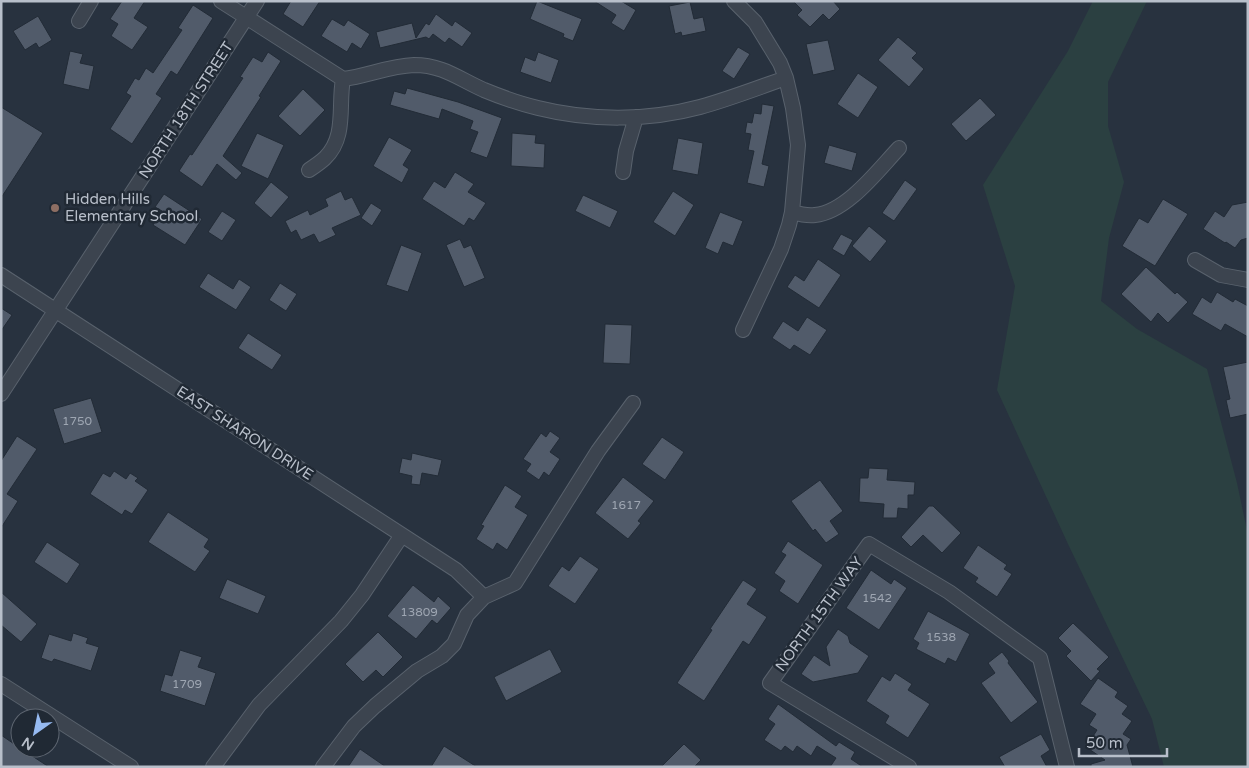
<svg xmlns="http://www.w3.org/2000/svg" width="1249" height="768" viewBox="0 0 1249 768" font-family="'Varela Round',sans-serif">
	<style>
		.green { fill: #2b4041 }
		.building { fill: #515b6a; stroke: #222b36 }
		.lines { fill: none; stroke-linecap: round; stroke-linejoin: round }
		.minor-casing { stroke: #59626d; stroke-width: 16 }
		.minor { stroke: #3c444f; stroke-width: 14 }
		.education-dot { fill: #8d6e63; stroke: #202934; stroke-width: 2 }
		.labels { text-anchor: middle; dominant-baseline: central; stroke-width: 5; stroke-linejoin: round; paint-order: stroke }
		.number-label { font-size: 12px; fill: #9ea6b2 }
		.street-label { font-size: 15px; fill: #b8bfca; stroke: #202934 }
		.poi-label { font-size: 15px; fill: #b8bfca; stroke: #202934; text-anchor: start }
	</style>
	<rect width="100%" height="100%" fill="#28323f"/>
	<path class="green" d="M1093,1H1147L1108,82V126L1124,182L1109,238L1101,301L1137,329L1207,369L1237,483L1248,535V767H1164L1152,719L1068,544L997,390L1015,286L983,185L1068,51Z"/>
	<path class="building" d="M122,1H145L134,18L148,27L132,50L111,36L118,24L110,19Z
		M291,1H320L303,27L283,14Z
		M537,1L582,19L573,41L563,37L564,34L530,19Z
		M594,1H621L636,10L624,31L611,23L616,15Z
		M793,1H833L840,9L829,20L823,14L810,27L797,15L802,10Z
		M690,2L694,19L703,17L706,31L682,36L681,32L675,34L669,6Z
		M193,5L213,18L177,75L171,71L156,94L162,98L132,144L110,129L131,96L126,93L135,78L139,80L146,68L153,73L182,30L178,28Z
		M436,14L452,26L455,21L472,33L462,47L449,38L445,43L433,34L429,39L426,37L380,48L376,32L412,23L416,38L426,23L429,25Z
		M38,16L52,40L39,48L36,43L25,50L13,31Z
		M332,19L344,26L348,20L370,34L361,49L352,43L347,52L321,36Z
		M898,37L917,53L912,58L924,69L909,87L878,60Z
		M828,40L835,70L813,75L806,44Z
		M738,47L750,54L734,79L722,71Z
		M70,51L83,54L80,63L94,66L89,90L63,84Z
		M268,52L281,61L259,96L261,97L223,156L242,173L236,180L217,164L202,187L179,171L190,154L192,155L243,78L240,77L253,57L262,62Z
		M538,52L559,60L551,83L520,72L525,57L535,61Z
		M858,73L878,87L858,118L837,104Z
		M407,88L458,102L502,118L487,158L470,152L478,132L470,129L473,121L442,109L439,119L390,105L394,91L405,94Z
		M303,89L325,110L300,136L278,116Z
		M980,98L996,115L966,141L951,124Z
		M762,104L774,106L762,164L769,166L764,187L747,183L754,151L748,150L751,134L745,133L747,122L752,123L754,113L761,114Z
		M1,107L43,133L1,198Z
		M257,133L284,145L268,179L241,166Z
		M512,133L536,135L535,143L545,144L544,168L511,166Z
		M389,137L412,150L403,165L409,169L402,183L373,166Z
		M678,138L703,143L698,175L672,170Z
		M829,145L857,153L852,171L824,163Z
		M455,172L474,184L468,192L486,203L474,221L469,218L464,226L422,199L434,181L445,188Z
		M905,180L917,189L894,221L882,213Z
		M271,182L289,197L271,218L254,203Z
		M341,191L345,200L352,197L361,215L332,228L336,235L319,243L314,234L301,240L296,230L291,233L285,221L308,210L310,215L328,206L325,199Z
		M673,191L694,205L675,236L653,222Z
		M164,194L202,219L185,245L153,225L162,211L155,207Z
		M583,195L618,211L610,228L575,211Z
		M1163,199L1188,214L1155,266L1122,246L1139,218L1148,223Z
		M1248,202V238L1241,240L1235,248L1226,242L1225,243L1203,229L1215,211L1224,217L1232,205Z
		M371,203L382,210L372,226L361,218Z
		M222,211L236,220L222,241L208,232Z
		M720,212L743,221L733,246L723,242L718,254L705,248Z
		M869,226L887,241L870,262L852,246Z
		M841,234L853,240L844,256L832,249Z
		M460,239L464,248L471,245L485,278L464,287L446,245Z
		M401,245L422,253L408,292L386,285Z
		M818,259L841,275L819,308L787,287L795,275L804,281Z
		M1146,267L1175,294L1177,292L1188,302L1168,323L1158,313L1151,322L1121,294Z
		M208,273L233,289L239,279L251,287L236,310L199,287Z
		M280,283L297,294L286,311L269,300Z
		M1217,292L1233,302L1235,299L1248,306V337L1225,324L1221,331L1192,314L1202,297L1211,303Z
		M1,308L12,315L1,331Z
		M807,317L827,330L810,355L794,345L790,350L772,338L783,321L798,331Z
		M605,324L632,325L630,364L603,363Z
		M248,333L282,355L272,370L238,348Z
		M1248,362V414L1230,418L1226,400L1230,399L1223,367Z
		M91,398L102,432L64,444L53,409Z
		M550,431L560,438L550,452L560,459L549,476L544,472L539,480L526,471L531,464L523,459L541,433L546,437Z
		M17,436L37,449L7,494L18,501L1,528V461Z
		M662,437L684,452L665,480L642,464Z
		M412,453L442,460L438,476L422,473L420,485L411,484L412,476L399,473L402,458L411,460Z
		M869,468L888,469L887,480L915,482L914,495H908V509L898,508L897,518H883L884,504L859,502L860,478H868Z
		M114,471L126,479L130,473L138,478L135,481L148,490L132,514L125,510L122,515L90,494L103,473L110,477Z
		M623,477L654,501L638,521L641,523L628,539L595,513Z
		M820,480L843,511L830,521L839,534L826,543L815,529L813,531L791,501Z
		M505,485L522,496L515,507L528,515L507,550L497,543L493,550L476,539L484,526L481,525Z
		M929,506H933L961,533L942,553L923,535L911,547L901,537Z
		M168,512L209,539L204,547L210,551L195,572L148,542Z
		M788,541L823,565L798,604L779,591L785,581L774,573L786,555L781,552Z
		M47,542L80,564L67,584L34,562Z
		M978,545L1007,565L1004,569L1012,574L997,597L975,582L978,578L963,568Z
		M580,556L599,569L575,604L548,586L562,566L569,571Z
		M871,570L891,584L894,579L907,588L879,630L846,608Z
		M227,579L266,596L258,614L219,598Z
		M743,580L757,589L747,604L767,617L749,645L743,641L704,701L677,683L712,630L710,629Z
		M413,585L434,602L438,596L451,608L437,624L432,620L416,639L387,616Z
		M1,592L37,624L21,642L1,625Z
		M928,611L970,634L956,662L948,658L945,664L916,649L919,643L913,639Z
		M1073,623L1109,657L1097,669L1100,671L1091,681L1066,656L1071,651L1058,638Z
		M838,629L848,636L850,643L869,656L858,673L813,682L801,674L814,655L830,666L826,647Z
		M378,632L403,657L383,677L376,670L363,682L345,664Z
		M73,633L88,638L86,643L99,647L91,671L54,659L52,662L41,658L49,634L71,641Z
		M550,649L562,672L506,701L494,677Z
		M180,650L202,657L198,667L216,673L205,706L160,691L165,674L172,676Z
		M1002,652L1009,661L1008,663L1038,702L1011,723L981,683L995,673L988,663Z
		M895,673L912,684L908,690L930,704L908,738L885,723L889,716L866,701L882,676L890,681Z
		M1098,678L1118,692L1115,697L1128,706L1122,714L1132,721L1123,734L1131,739L1127,745L1133,767H1091V764L1105,760L1086,747L1097,730L1089,725L1096,714L1080,704Z
		M778,704L836,746L839,742L855,752L851,759L863,767H830L836,758L817,746L811,756L797,746L793,752L785,746L781,751L764,740L775,724L768,719Z
		M1041,734L1050,750L1041,756L1047,767H1005L999,757Z
		M1,735L20,748L49,767H1Z
		M684,744L701,760L694,767H661Z
		M444,746L477,767H431Z
		M360,749L386,767H348Z"/>
	<g class="lines">
		<g class="minor-casing">
			<path id="minor" d="M221,1L343,79
				M734,1L755,22L780,63L786,78L793,108L798,145L792,212L789,225L781,249L743,330
				M79,21L91,1
				M343,79C367,76 389,66 414,65C443,65 459,79 484,90C501,97 521,104 538,108C590,121 648,121 700,107C729,99 757,88 786,78
				M309,170C315,166 321,162 325,158C347,137 338,105 343,79
				M623,172L626,151L636,117
				M792,212C799,214 808,216 815,215C847,212 879,169 899,148
				M1195,260L1221,275L1248,280
				M1,275L456,570L484,597
				M1,394L257,1
				M1,684L131,767
				M213,767L259,705L341,621L362,595L402,535
				M323,767L354,726L375,706L417,671L442,656L454,644L467,615L484,597L515,583L598,451L633,403
				M909,767L770,683L869,544L949,592L1040,658L1067,767"/>
		</g>
		<use href="#minor" class="minor"/>
	</g>
	<circle class="education-dot" cx="55" cy="208" r="5"/>
	<g class="labels">
		<g class="number-label">
			<text x="77" y="421">1750</text>
			<text x="626" y="505">1617</text>
			<text x="877" y="598">1542</text>
			<text x="419" y="612">13809</text>
			<text x="941" y="637">1538</text>
			<text x="187" y="684">1709</text>
		</g>
		<g class="street-label">
			<text transform="translate(186 110) rotate(-57)">NORTH 18TH STREET</text>
			<text transform="translate(245 433) rotate(33)">EAST SHARON DRIVE</text>
			<text transform="translate(819 614) rotate(-54)">NORTH 15TH WAY</text>
		</g>
		<g class="poi-label">
			<text x="65" y="199">Hidden Hills<tspan x="65" dy="17">Elementary School</tspan></text>
		</g>
	</g>
	<rect width="1249" height="768" fill="none" stroke="#b8bfca" stroke-width="5"/>
	<g transform="translate(35 733) rotate(213)"><circle r="24" fill="#202934" stroke="#5d6570"/>
	<path d="M0-4L9 19L0 12L-9 19Z" fill="#96baf1"/>
	<text y="-8" font-size="14" font-weight="bold" text-anchor="middle" fill="#b8bfca">N</text>
	</g>
	<path d="M1079 748v8h88v-8" fill="none" stroke="#b8bfca" stroke-width="2.5"/>
	<text x="1086" y="748" font-size="15" fill="#b8bfca" stroke="#202934" stroke-width="4" paint-order="stroke">50 m</text>
</svg>
